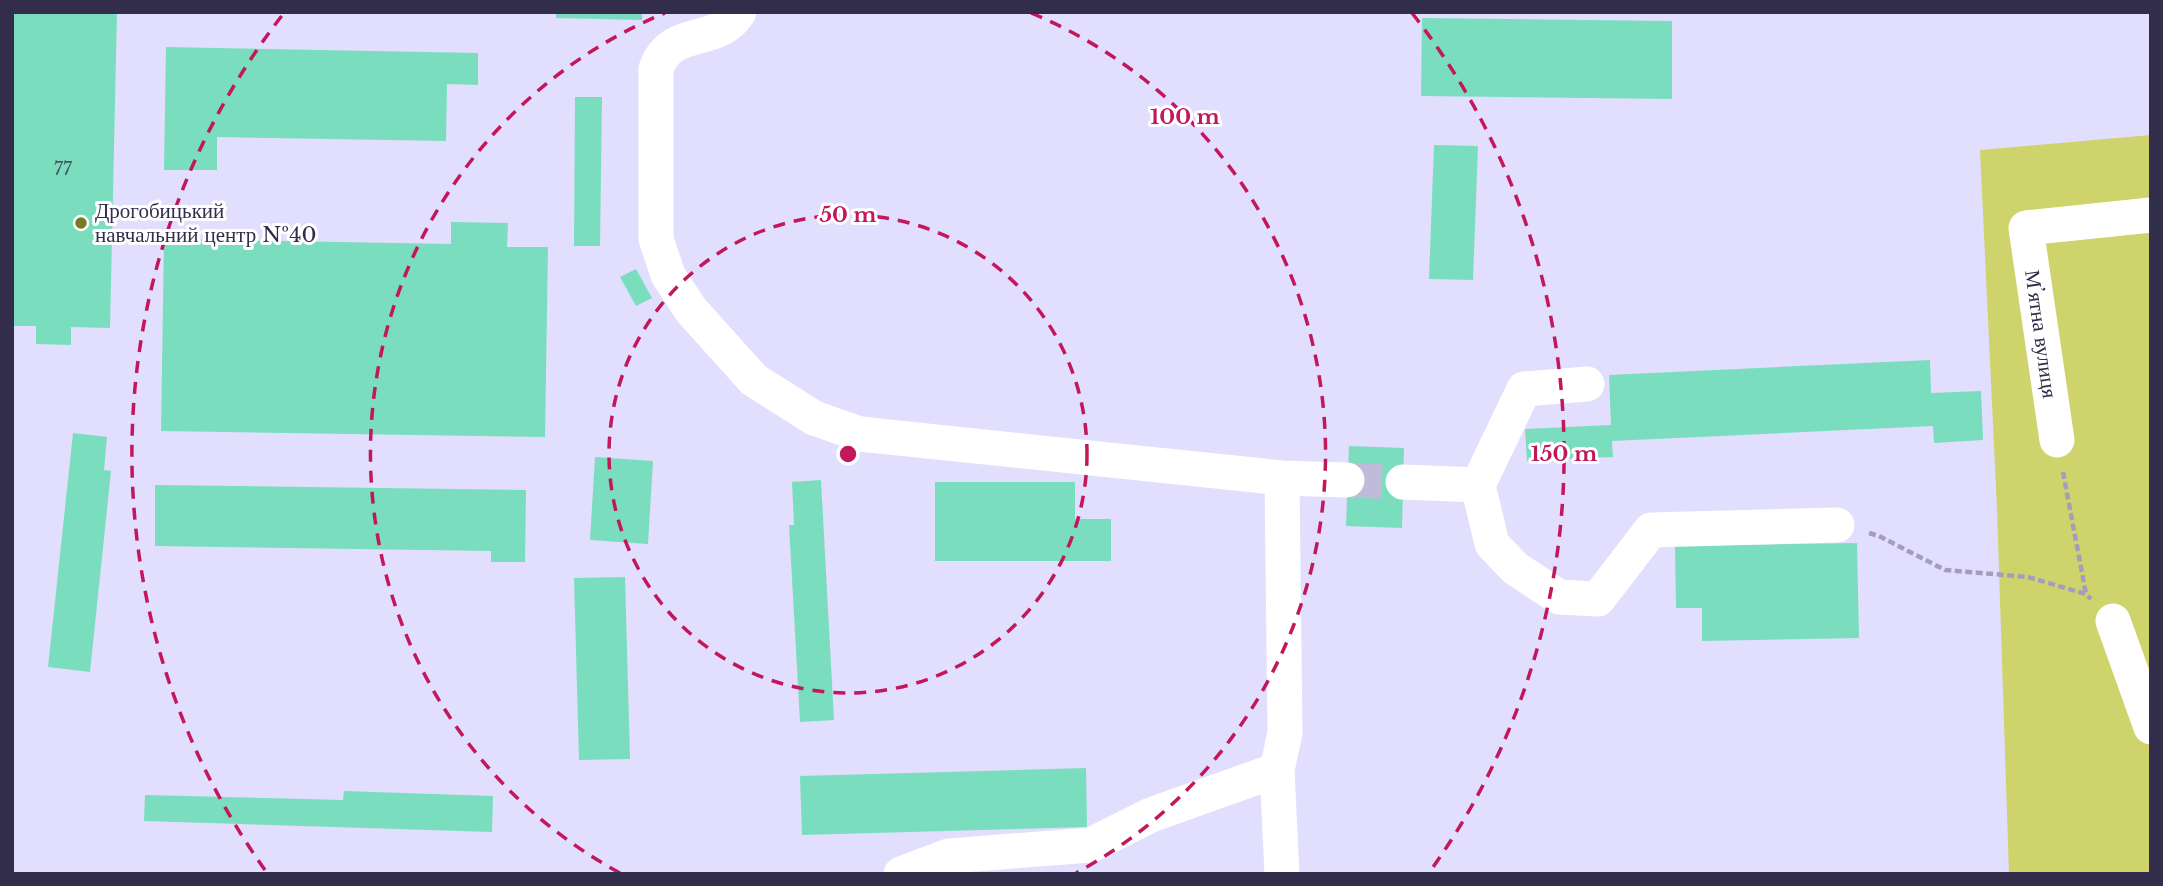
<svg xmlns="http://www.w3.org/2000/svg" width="2163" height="886" viewBox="0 0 2163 886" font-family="'Libre Baskerville',serif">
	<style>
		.green { fill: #cfd36b }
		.building { fill: #7adebe }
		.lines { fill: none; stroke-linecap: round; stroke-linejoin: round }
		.minor-tunnel { stroke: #bfbbd9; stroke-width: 35; stroke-dasharray: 35 18; stroke-linecap: butt }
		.path { stroke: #a39ebd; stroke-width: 4.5; stroke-dasharray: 7 3.5; stroke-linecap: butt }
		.minor { stroke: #fff; stroke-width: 35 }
		.ring { fill: none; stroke: #c2185b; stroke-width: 3.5; stroke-dasharray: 12 9 }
		.poi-dot { fill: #797b24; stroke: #fff; stroke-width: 2.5 }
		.labels { text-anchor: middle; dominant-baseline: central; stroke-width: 6; stroke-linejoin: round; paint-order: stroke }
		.number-label { font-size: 18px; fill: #445968 }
		.poi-label { font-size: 21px; fill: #322d4b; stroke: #fff; text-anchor: start }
		.street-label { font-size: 21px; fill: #322d4b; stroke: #fff }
		.centre { fill: #c2185b; stroke: #fff; stroke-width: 3.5 }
		.ring-label { font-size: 21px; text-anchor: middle; font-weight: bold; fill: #c2185b; stroke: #fff; stroke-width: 6; stroke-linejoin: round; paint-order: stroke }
	</style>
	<rect width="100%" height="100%" fill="#e2defd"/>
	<path class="green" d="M2151,135V874H2009L1997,509L1980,150Z"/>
	<path class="building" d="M12,12H117L110,328L71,327V345L36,344V326H12Z
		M556,12H642V20L556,18Z
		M1422,18L1672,21V99L1421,96Z
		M166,47L478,53V85L447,84L446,141L217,137V170H164Z
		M575,97H602L600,246H574Z
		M1434,145L1478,146L1473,280L1429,279Z
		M451,222L508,223L507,247H548L545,437L161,431L164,239L451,244Z
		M636,269L652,298L636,306L620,277Z
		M1930,360L1931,393L1981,391L1983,440L1934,443L1933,426L1612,441L1613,457L1527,461L1525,429L1611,425L1609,375Z
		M73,433L107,437L104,470L111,471L90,672L48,667Z
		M1349,446L1404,448L1402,528L1346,526Z
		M595,457L653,461L648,544L590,540Z
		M821,480L834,720L800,722L789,525H794L792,482Z
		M935,482H1075V519H1111V561H935Z
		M155,485L526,490L525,562H491V551L155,546Z
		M1857,543L1859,638L1702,641V608H1676L1675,546Z
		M625,577L630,759L579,760L574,578Z
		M1086,768L1087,827L802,835L800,776Z
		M344,791L493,796L492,832L144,821L145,795L343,800Z"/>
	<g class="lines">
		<path class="minor-tunnel" d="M1347,480L1403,482"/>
		<path class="path" d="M2063,472L2086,594
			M1869,533L1879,536L1945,570L2028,577L2086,594L2091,599"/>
		<path class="minor" d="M739,12C718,47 671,25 656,69V239L668,275L691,310L754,380L814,418L860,434L1282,478L1347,480
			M1587,384L1524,389L1478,485L1492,544L1515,568L1559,597L1598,599L1651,530L1837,525
			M2057,440L2026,228L2151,215
			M1403,482L1478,485
			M2113,621L2151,727
			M1277,770L1282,874
			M901,874L949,856L1091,845L1151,815L1277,770L1285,733L1282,478"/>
	</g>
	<g class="ring">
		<circle cx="848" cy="454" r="239"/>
		<path d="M620 873A477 477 0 0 1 665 13M1031 13A477 477 0 0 1 1076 873"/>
		<path d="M265 870A716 716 0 0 1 284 13M1412 13A716 716 0 0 1 1431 870"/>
	</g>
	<circle class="poi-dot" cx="81" cy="223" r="7"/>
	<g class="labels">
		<g class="number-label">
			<text x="63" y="169">77</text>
		</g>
		<g class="poi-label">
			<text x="95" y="211">Дрогобицький<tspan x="95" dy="24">навчальний центр №40</tspan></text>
		</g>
		<g class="street-label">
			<text transform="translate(2041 334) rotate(82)">Мʼятна вулиця</text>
		</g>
	</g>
	<circle cx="848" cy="454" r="10" class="centre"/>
	<g class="ring-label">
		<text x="1185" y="124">100 m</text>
		<text x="848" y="222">50 m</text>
		<text x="1564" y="461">150 m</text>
	</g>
	<rect width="2163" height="886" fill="none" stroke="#322d4b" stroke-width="28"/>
</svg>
